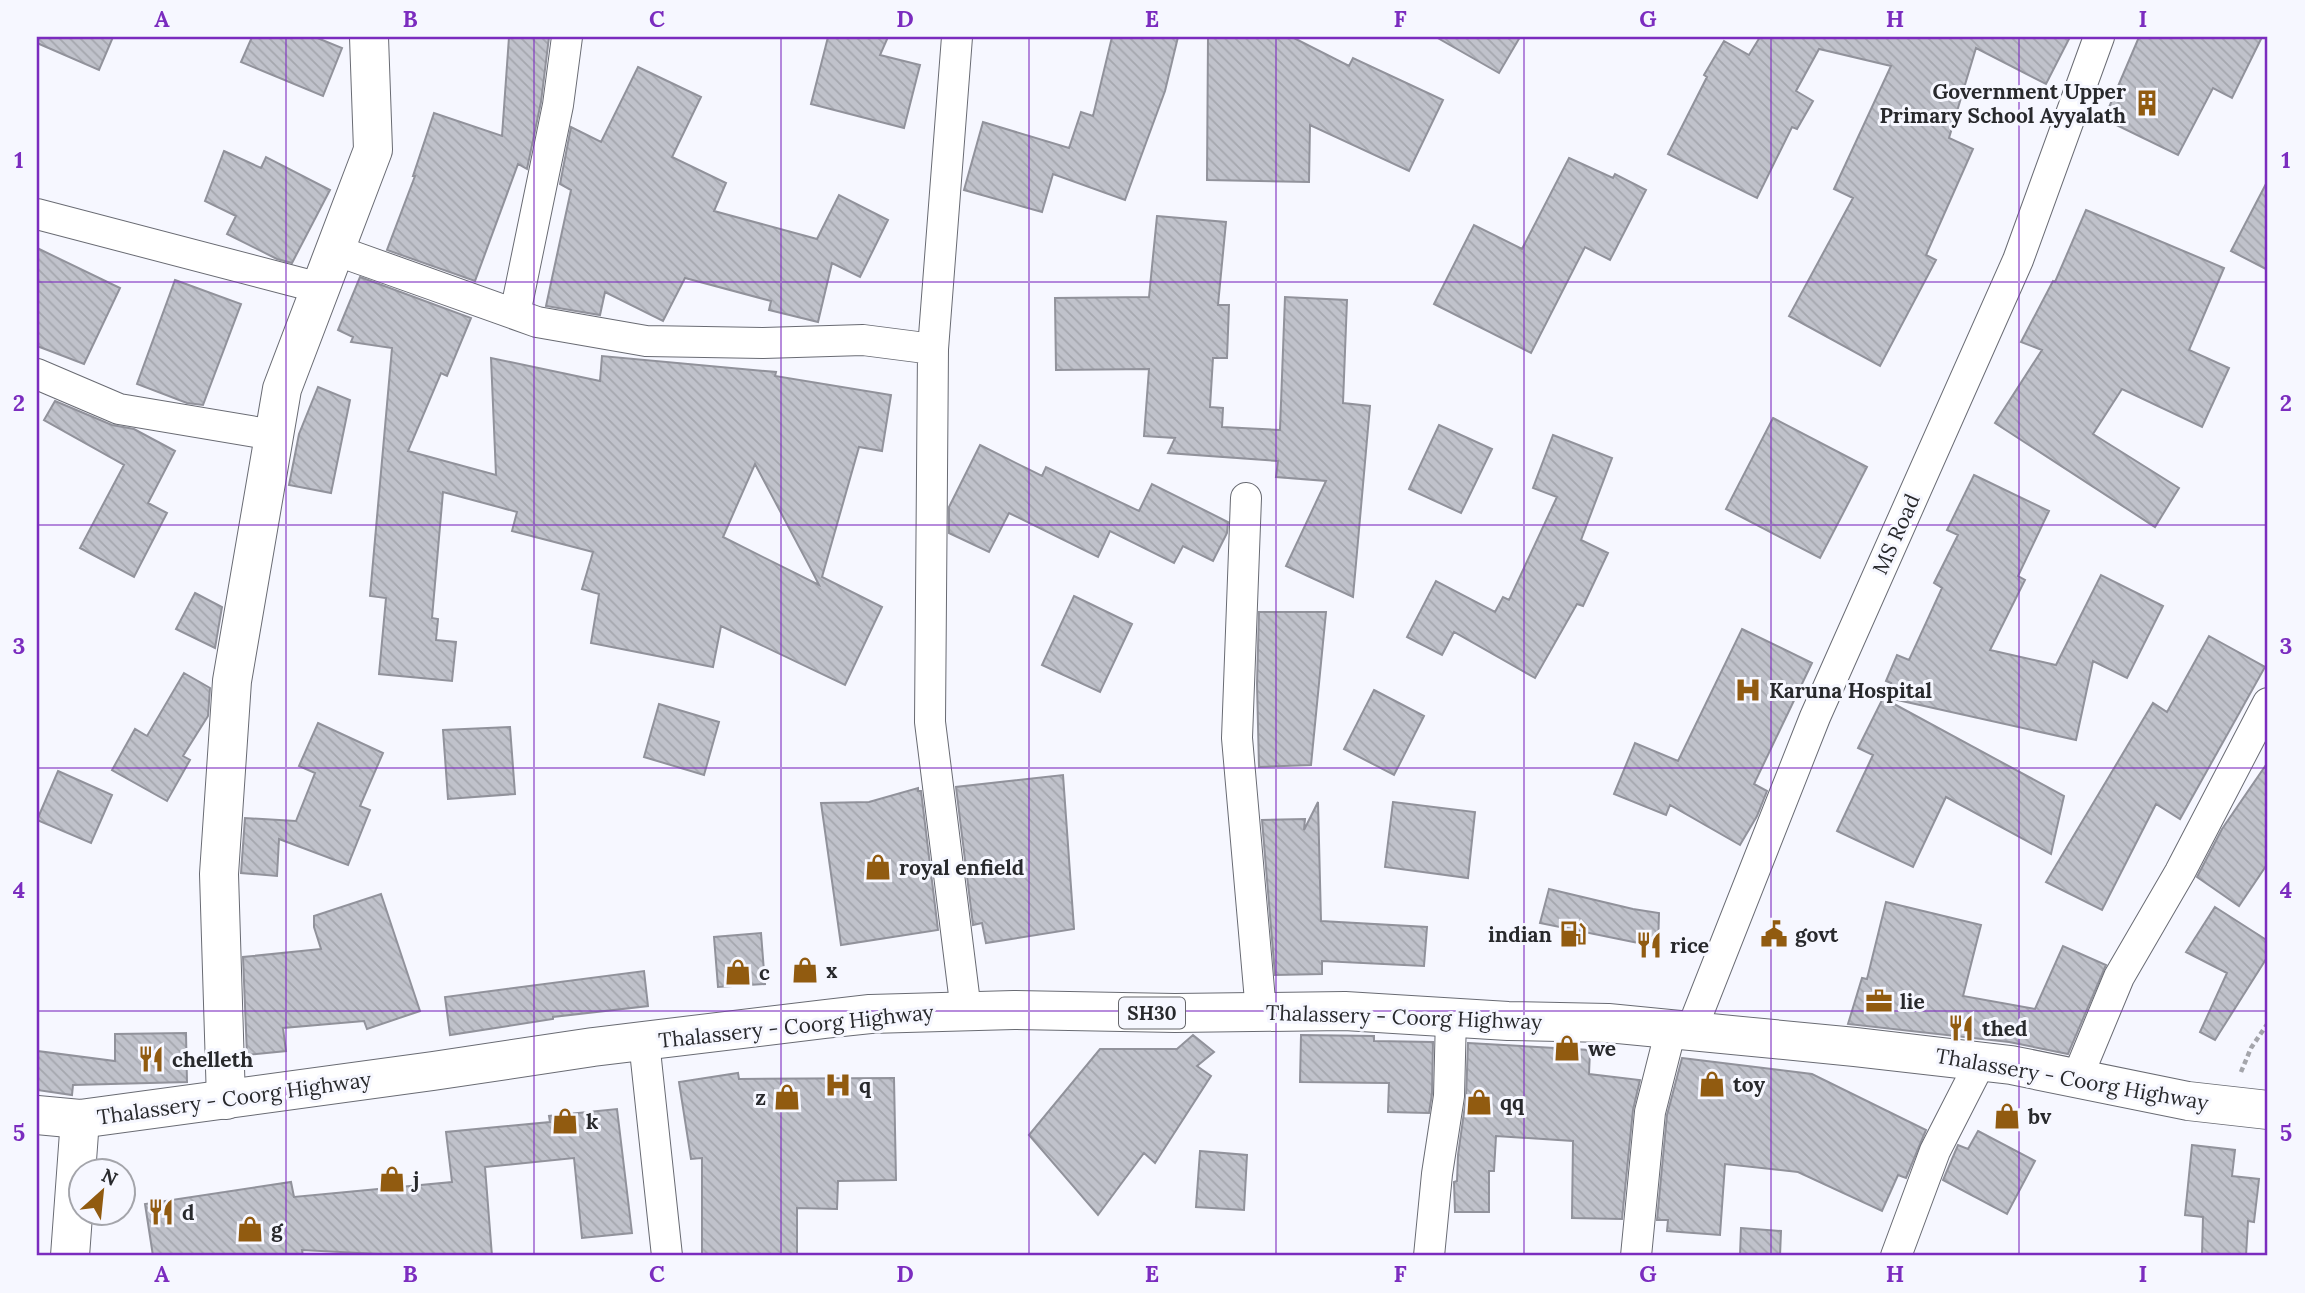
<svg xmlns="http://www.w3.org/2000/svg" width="2305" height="1293" viewBox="0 0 2305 1293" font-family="Lora,serif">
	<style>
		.building { fill: url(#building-back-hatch); stroke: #91929b; stroke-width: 2; fill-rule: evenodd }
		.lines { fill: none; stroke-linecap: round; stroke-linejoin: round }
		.street-casing { stroke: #696b73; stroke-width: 32 }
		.secondary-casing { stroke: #696b73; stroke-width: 40 }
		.primary-casing { stroke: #696b73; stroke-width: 40 }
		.path { stroke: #a4a5ab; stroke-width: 4.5; stroke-dasharray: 5 3.5; stroke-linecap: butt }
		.street { stroke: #fff; stroke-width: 30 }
		.secondary { stroke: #fff; stroke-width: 38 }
		.primary { stroke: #fff; stroke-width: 38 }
		.grid { fill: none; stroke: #7b2cbf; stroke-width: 2; stroke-opacity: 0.55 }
		.labels { text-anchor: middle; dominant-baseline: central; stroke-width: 6; stroke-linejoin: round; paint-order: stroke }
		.shield { fill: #f6f7ff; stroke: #66676b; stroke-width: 2 }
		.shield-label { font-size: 19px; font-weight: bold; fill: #28292c }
		.poi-label { font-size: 21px; font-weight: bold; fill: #28292c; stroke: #f6f7ff; text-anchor: start }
		.street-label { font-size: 21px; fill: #28292c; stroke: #f6f7ff }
		.neatline { fill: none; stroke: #7b2cbf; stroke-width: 2.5 }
		.grid-label { font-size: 23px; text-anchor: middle; font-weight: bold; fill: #7b2cbf }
	</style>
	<defs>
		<pattern id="building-back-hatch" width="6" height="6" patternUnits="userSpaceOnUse" patternTransform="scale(1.75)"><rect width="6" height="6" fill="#c0c2cb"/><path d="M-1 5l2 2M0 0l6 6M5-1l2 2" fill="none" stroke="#a5a7ae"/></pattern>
	</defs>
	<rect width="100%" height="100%" fill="#f6f7ff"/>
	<path class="building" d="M37,37H113L99,70L37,43Z
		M252,37H315L342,48L323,96L241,62Z
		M509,37H549L541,102L527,169L518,164L475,281L387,250L415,176H413L434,113L502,136Z
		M828,37H888L880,55L920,65L904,128L811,104Z
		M1112,37H1178L1165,91L1125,200L1053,174L1042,212L964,190L983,122L1069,148L1081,112L1093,116Z
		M1208,37H1292L1349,66L1353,58L1443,100L1409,171L1310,125L1309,182L1207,180Z
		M1436,37H1520L1499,73Z
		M1760,37H2070L2046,84L1976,48L1949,138L1973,149L1926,255L1936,260L1880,366L1789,316L1853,198L1834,189L1891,66L1819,49L1796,91L1813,101L1797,129L1792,127L1757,198L1668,154L1707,77L1704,75L1724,41L1749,55Z
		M2139,37H2262L2232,98L2213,88L2178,155L2104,119Z
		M638,67L701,97L672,157L726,183L714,211L817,239L839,195L888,220L860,277L832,263L818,322L769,310L771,301L685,278L663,321L605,292L600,315L546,306L571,190L560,184L571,127L601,142Z
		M224,151L261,168L266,157L330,190L292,263L277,259L227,234L236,216L205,201Z
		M1569,158L1613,178L1615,174L1646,190L1610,260L1585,247L1531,353L1434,304L1474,225L1522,249Z
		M2268,180V270L2231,251Z
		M2086,210L2224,268L2189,350L2229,368L2202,427L2122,389L2093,434L2179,488L2155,527L1995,423L2042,350L2021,342L2053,281L2055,282Z
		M1157,216L1226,222L1218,305H1229L1227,358H1213L1210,407L1223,408L1222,427L1280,430L1285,297L1347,300L1343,403L1370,406L1353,597L1286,566L1326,481L1276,477L1278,461L1168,453L1175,438L1144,436L1149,369L1056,370L1055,298L1149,297Z
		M37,248L120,288L84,364L37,346Z
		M360,277L471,318L447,376L441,373L408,451L496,475L491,358L600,381L602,356L776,372L775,376L891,395L882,451L859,447L822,577L882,607L845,685L721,626L713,667L591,643L599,594L582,589L593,552L512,531L517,512L443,492L432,618L438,619L436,640L456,642L452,681L379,674L386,598L370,596L392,348L351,342L353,337L338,330ZM755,464L813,573L819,585L723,537Z
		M175,280L241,304L203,405L187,403L137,384Z
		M318,387L350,400L331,493L289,485L299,434Z
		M55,401L112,425L134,429L175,451L148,503L167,513L134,577L80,548L124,465L44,420Z
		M1773,418L1867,467L1820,558L1726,509Z
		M1439,425L1492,449L1461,513L1409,489Z
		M1553,435L1612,458L1581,540L1608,553L1583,606L1577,604L1535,678L1454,632L1442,655L1407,637L1436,581L1495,612L1503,597L1509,600L1557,497L1533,488Z
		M980,445L1042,476L1046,467L1139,511L1152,484L1228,522L1227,533L1213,561L1183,546L1174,563L1110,531L1098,557L1009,513L989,552L949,533V507Z
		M1974,475L2049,511L2018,576L2025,580L1990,650L2056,665L2101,575L2163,606L2127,678L2093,661L2076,740L1884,697L1891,683L1886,681L1897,655L1909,660L1942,588L1934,583L1958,535L1947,530Z
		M195,593L222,607L215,648L176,629Z
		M1074,596L1132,624L1100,692L1042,665Z
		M1259,612H1326L1311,765L1259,767L1257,684Z
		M1742,629L1812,663L1754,784L1767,791L1757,816L1740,845L1670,805L1666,815L1614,794L1635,743L1678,761Z
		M2209,636L2265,667L2180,819L2156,804L2102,910L2046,882L2153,703L2167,712Z
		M184,673L210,688L208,716L183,756L190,760L167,801L112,770L135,729L147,736Z
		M1374,690L1424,716L1394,775L1344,749Z
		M1883,698L2064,796L2051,854L1946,797L1913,867L1837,831L1873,755L1858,748Z
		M659,704L719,722L704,775L644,757Z
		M318,723L383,753L360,806L370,810L348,865L279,839L277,876L241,873L245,818L296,821L315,773L299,766Z
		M510,727L515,794L448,799L443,730Z
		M2268,762V863L2239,906L2197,877L2222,829Z
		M58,771L112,795L91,843L37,820Z
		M1063,775L1074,929L986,943L982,923L973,925L956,787Z
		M918,788V791H921L938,930L841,945L821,803L869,802Z
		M1318,802L1321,921L1427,927L1424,966L1322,961V974L1275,975L1262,820L1305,819L1304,830Z
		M1393,802L1475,812L1468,878L1385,867Z
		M1549,889L1633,909L1659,913L1658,947L1540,923Z
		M381,894L420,1011L367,1029L364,1021L283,1028L286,1051L247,1055L243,957L321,949L314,927V916Z
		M1886,902L1981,925L1963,996L2035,1009L2063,946L2106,965L2068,1054L2009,1042L1848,1024L1862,978L1867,979Z
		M2215,907L2268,941V956L2215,1040L2200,1032L2227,973L2186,952Z
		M761,933L765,984L718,987L714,937Z
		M644,971L648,1006L553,1017V1019L450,1035L445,997Z
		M186,1033L187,1082L73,1085L72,1095L37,1090V1051L115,1061V1034Z
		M1193,1035L1214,1052L1197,1066L1211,1076L1155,1163L1144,1153L1098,1215L1029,1135L1100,1049H1177Z
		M1301,1035L1374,1036V1041L1433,1042L1432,1094L1429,1113L1388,1112L1389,1083L1300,1082Z
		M1468,1043L1590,1050L1589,1074L1640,1080L1633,1110L1622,1219L1572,1218L1573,1141L1496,1136L1494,1171H1489V1212H1455L1454,1182L1457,1181L1458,1155L1466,1098Z
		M1682,1058L1812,1074L1926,1130L1906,1178L1898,1175L1882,1211L1798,1172L1725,1164L1720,1235L1667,1231L1668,1220H1657L1667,1115Z
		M738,1073L739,1079L894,1078L896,1180L838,1181L837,1209L797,1208V1256H702V1158L691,1159L679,1082Z
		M617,1109L632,1233L582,1238L574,1158L485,1167L492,1256H418L302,1250L303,1256H153L145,1204L291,1182L294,1197L452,1182L446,1132L550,1122L549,1116Z
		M1978,1131L2035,1161L2007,1214L1943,1180L1958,1145L1968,1149Z
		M2192,1145L2235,1150L2232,1176L2259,1179L2254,1222L2248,1221L2246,1256H2202L2203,1217L2185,1215Z
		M1200,1151L1247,1155L1244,1210L1196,1207Z
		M1741,1228L1781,1231L1780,1256H1740Z"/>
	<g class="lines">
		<g class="street-casing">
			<path id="street" d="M957,37L933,349L930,722L966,1011
				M37,214L320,288
				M335,250L537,322L646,341L763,343L863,340L933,349
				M515,314L558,105L567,37
				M37,374L119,409L274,435
				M1246,498L1237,738L1261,1012
				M1691,1031L1815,717L2018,260L2099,37
				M644,1041L667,1256
				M2077,1078L2119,977L2180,872L2268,703
				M1429,1256L1437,1174L1449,1096L1451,1017
				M1636,1256L1650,1112L1671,1029
				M1896,1256L1935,1151L1981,1061"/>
		</g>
		<g class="secondary-casing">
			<path id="secondary" d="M226,1100L219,874L232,681L282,389L373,150L369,37
				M70,1256L80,1119"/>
		</g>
		<g class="primary-casing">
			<path id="primary" d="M37,1115L80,1119L433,1071L593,1047L825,1019L870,1014L1014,1010L1175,1013L1345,1011L1508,1021L1608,1023L1855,1047L2011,1065L2188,1101L2268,1110"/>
		</g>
		<path class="path" d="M2241,1072L2251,1048L2268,1023"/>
		<use href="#street" class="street"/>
		<use href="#secondary" class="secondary"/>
		<use href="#primary" class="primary"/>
	</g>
	<path class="grid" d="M286,37V1256M534,37V1256M781,37V1256M1029,37V1256M1276,37V1256M1524,37V1256M1771,37V1256M2019,37V1256M37,282H2268M37,525H2268M37,768H2268M37,1011H2268"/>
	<defs>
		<g id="building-bare" transform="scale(2.1)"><path d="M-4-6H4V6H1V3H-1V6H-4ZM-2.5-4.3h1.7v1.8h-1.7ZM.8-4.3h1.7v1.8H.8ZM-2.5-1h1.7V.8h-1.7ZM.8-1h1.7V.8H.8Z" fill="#915b10" stroke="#f6f7ff" stroke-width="2.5" paint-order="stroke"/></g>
		<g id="hospital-bare" transform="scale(2.1)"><path d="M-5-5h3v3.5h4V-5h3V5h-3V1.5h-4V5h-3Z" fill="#915b10" stroke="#f6f7ff" stroke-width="2.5" paint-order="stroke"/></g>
		<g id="shop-bare" transform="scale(2.1)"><path d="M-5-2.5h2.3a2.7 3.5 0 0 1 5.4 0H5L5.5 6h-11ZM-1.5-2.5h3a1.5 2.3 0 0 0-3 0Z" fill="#915b10" stroke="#f6f7ff" stroke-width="2.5" paint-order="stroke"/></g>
		<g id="fuel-bare" transform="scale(2.1)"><path d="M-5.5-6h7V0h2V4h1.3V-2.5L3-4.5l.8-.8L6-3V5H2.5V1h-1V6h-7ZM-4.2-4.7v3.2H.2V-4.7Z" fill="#915b10" stroke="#f6f7ff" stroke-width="2.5" paint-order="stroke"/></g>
		<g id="civic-bare" transform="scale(2.1)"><path d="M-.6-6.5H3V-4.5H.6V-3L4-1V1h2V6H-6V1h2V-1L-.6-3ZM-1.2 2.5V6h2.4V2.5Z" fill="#915b10" stroke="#f6f7ff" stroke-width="2.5" paint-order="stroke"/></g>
		<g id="restaurant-bare" transform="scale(2.1)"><path d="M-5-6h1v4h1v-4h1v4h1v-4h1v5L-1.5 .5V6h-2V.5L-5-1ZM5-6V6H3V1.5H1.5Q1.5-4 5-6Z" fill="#915b10" stroke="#f6f7ff" stroke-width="2.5" paint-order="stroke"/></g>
		<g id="office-bare" transform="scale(2.1)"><path d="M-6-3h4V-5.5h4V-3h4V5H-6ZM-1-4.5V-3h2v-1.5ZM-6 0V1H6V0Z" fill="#915b10" stroke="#f6f7ff" stroke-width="2.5" paint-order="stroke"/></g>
	</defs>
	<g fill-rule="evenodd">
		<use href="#building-bare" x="2147" y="103"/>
		<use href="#hospital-bare" x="1748" y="690"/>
		<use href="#shop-bare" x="878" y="867"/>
		<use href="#fuel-bare" x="1573" y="934"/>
		<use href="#civic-bare" x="1774" y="934"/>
		<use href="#restaurant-bare" x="1649" y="945"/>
		<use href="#shop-bare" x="805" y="970"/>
		<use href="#shop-bare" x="738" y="972"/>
		<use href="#office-bare" x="1879" y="1001"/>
		<use href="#restaurant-bare" x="1961" y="1028"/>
		<use href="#shop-bare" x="1567" y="1048"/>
		<use href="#restaurant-bare" x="151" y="1059"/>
		<use href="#shop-bare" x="1712" y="1084"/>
		<use href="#hospital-bare" x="838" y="1085"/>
		<use href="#shop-bare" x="787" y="1097"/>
		<use href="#shop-bare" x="1479" y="1102"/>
		<use href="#shop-bare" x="2007" y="1116"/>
		<use href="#shop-bare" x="565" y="1121"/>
		<use href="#shop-bare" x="392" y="1179"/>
		<use href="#restaurant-bare" x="161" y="1212"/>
		<use href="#shop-bare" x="250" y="1229"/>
	</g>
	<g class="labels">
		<rect class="shield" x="1119" y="997.5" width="66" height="31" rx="5"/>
		<g class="shield-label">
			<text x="1152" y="1013">SH30</text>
		</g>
		<g class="poi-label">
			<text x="2126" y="91" text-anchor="end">Government Upper<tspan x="2126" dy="24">Primary School Ayyalath</tspan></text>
			<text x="1769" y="690">Karuna Hospital</text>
			<text x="899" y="867">royal enfield</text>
			<text x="1552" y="934" text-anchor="end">indian</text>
			<text x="1795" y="934">govt</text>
			<text x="1670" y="945">rice</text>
			<text x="826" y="970">x</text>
			<text x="759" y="972">c</text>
			<text x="1900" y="1001">lie</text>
			<text x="1982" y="1028">thed</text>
			<text x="1588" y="1048">we</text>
			<text x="172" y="1059">chelleth</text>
			<text x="1733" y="1084">toy</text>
			<text x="859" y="1085">q</text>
			<text x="766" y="1097" text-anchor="end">z</text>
			<text x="1500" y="1102">qq</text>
			<text x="2028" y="1116">bv</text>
			<text x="586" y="1121">k</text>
			<text x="413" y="1179">j</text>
			<text x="182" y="1212">d</text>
			<text x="271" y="1229">g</text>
		</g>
		<g class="street-label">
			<text transform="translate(1896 534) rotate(-66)">MS Road</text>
			<text transform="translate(1404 1017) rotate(2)">Thalassery - Coorg Highway</text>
			<text transform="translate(796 1026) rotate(-6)">Thalassery - Coorg Highway</text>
			<text transform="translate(2072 1079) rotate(10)">Thalassery - Coorg Highway</text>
			<text transform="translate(234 1098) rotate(-8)">Thalassery - Coorg Highway</text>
		</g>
	</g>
	<rect width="2305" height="1293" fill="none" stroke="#f6f7ff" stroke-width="77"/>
	<g transform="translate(102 1192) rotate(27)"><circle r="33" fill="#f6f7ff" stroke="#a4a5ab" stroke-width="2"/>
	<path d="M0-5L12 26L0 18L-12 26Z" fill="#915b10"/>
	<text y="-10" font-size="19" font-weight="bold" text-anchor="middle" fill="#28292c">N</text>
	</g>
	<rect x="38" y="38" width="2228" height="1216" class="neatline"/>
	<g class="grid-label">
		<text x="162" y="27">A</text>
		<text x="410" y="27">B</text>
		<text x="657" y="27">C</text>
		<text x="905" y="27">D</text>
		<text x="1152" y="27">E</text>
		<text x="1400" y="27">F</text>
		<text x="1648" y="27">G</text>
		<text x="1895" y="27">H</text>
		<text x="2143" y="27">I</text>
		<text x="19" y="168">1</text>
		<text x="2286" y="168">1</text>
		<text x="19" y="411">2</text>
		<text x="2286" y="411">2</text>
		<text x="19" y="654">3</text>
		<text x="2286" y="654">3</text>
		<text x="19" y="898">4</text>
		<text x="2286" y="898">4</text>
		<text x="19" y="1141">5</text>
		<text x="2286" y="1141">5</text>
		<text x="162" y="1282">A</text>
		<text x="410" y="1282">B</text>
		<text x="657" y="1282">C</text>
		<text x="905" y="1282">D</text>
		<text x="1152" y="1282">E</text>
		<text x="1400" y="1282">F</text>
		<text x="1648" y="1282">G</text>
		<text x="1895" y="1282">H</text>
		<text x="2143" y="1282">I</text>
	</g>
</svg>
